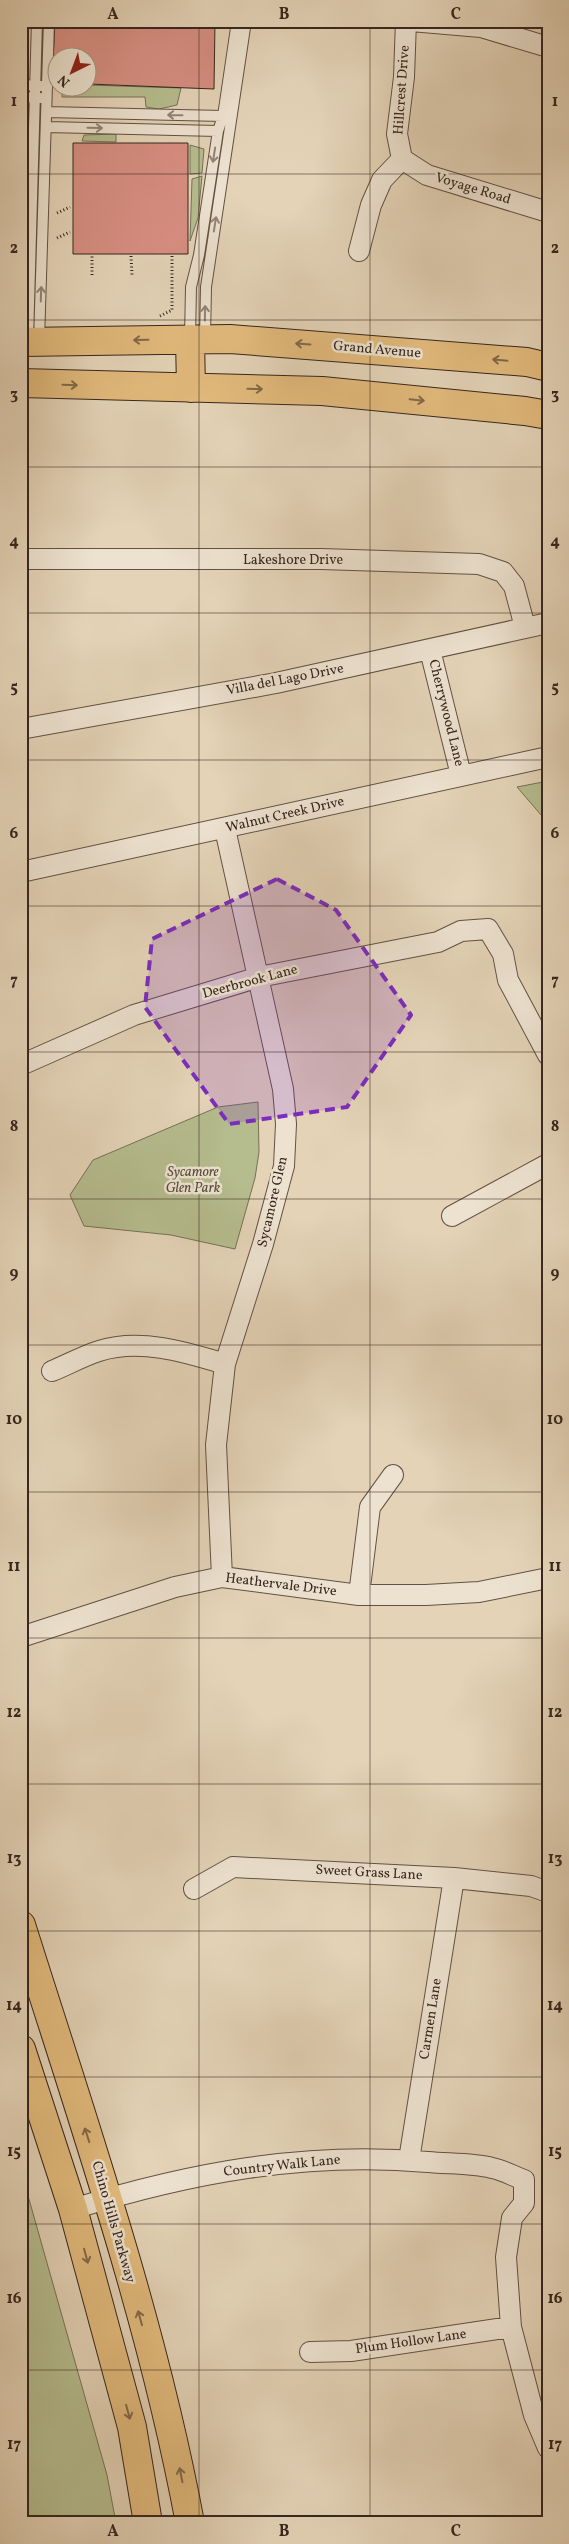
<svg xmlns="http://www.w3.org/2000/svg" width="569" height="2544" viewBox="0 0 569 2544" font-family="Vollkorn,serif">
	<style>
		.green { fill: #b5bc8e; stroke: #767156 }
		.building { fill: #d68e81; stroke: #36261e }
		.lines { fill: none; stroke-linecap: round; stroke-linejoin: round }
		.service-casing { stroke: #625144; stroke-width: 12 }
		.minor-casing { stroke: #625144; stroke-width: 22 }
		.primary-casing { stroke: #36261e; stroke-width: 30 }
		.path { stroke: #36261e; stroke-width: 3; stroke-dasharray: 1 2.5; stroke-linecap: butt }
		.service { stroke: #ede2d0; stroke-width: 10 }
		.minor { stroke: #ede2d0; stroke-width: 20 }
		.primary { stroke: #e2ba7c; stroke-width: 28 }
		.oneway { stroke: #928477 }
		.oneway2 { stroke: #836948 }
		.marked { fill: #7b2cbf; fill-opacity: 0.2; stroke: #7b2cbf; stroke-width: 4; stroke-dasharray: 10 6; stroke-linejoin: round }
		.grid { fill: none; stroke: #36261e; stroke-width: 1; stroke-opacity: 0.55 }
		.labels { text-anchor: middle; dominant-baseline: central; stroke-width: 5; stroke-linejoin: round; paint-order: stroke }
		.street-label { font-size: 14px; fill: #36261e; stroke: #ede2d0 }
		.park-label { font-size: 14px; font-style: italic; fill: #564c3a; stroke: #ede2d0 }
		.neatline { fill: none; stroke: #36261e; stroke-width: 2 }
		.grid-label { font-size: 16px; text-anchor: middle; font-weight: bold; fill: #36261e }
	</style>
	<rect width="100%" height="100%" fill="#e4d3b7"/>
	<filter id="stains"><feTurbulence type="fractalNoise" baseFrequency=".004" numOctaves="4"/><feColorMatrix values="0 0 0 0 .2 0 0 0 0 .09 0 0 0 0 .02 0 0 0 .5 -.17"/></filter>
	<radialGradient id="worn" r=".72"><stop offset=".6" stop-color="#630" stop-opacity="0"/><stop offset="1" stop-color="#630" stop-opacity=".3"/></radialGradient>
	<path class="green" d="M88,85L181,88L177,105L159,109L146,107L145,97H62V88H88Z
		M116,134V142L82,141L84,135Z
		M190,145L204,149L202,173L190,174Z
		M202,176L198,218L190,241L192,179Z
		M548,781V823L517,787Z
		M258,1102L259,1152L255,1178L235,1249L171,1235L84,1226L70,1195L93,1160L218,1107Z
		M21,2171L107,2475L116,2523H21Z"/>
	<path class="building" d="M55,21H215L214,89L88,84V58H58V83H52Z
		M73,143H188V254H73Z"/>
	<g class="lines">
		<g class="service-casing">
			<path id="service" d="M21,85L41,86
				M21,97L40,98
				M46,112L223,116
				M46,127L218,131
				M190,338L191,287L199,255L218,131L223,116L237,21
				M205,338L206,287L246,21
				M28,340L37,21
				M39,341L49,21"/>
		</g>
		<g class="minor-casing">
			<path id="minor" d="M411,21L481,27L548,47
				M402,159L427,175L548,212
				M402,159L397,134L404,77L406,21
				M359,251L371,205L382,180L402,159
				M21,559H321L479,564L503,572L514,586L525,627
				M430,650L461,775
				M21,729L276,683L548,623
				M21,872L548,757
				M21,1065L134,1015L259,977L438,942L461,931L488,929L503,954L508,980L548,1055
				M452,1216L548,1164
				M52,1371C67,1365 83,1356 99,1351C140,1338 185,1352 225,1364
				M222,1577L216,1445L225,1364L263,1244L284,1166L286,1124L283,1089L225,829
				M359,1595L370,1507L393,1475
				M21,1637L175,1587L222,1577L359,1595H426L479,1592L548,1578
				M194,1889L233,1867L454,1878L531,1886L548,1892
				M409,2160L454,1878
				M73,2209C189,2173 306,2151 428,2162C448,2164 472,2163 492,2168C503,2170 513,2176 524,2180V2203L512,2218L506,2257L511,2327L534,2415L548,2448
				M310,2352L351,2351L511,2327"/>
		</g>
		<g class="primary-casing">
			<path id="primary" d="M190,339L191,388
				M21,342L230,339L527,362L548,367
				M21,383L322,391L525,411L548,415
				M21,1925C83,2122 152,2319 190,2523
				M21,2049L73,2209L132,2427L148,2523"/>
		</g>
		<path class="path" d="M57,213L70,207
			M57,238L70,232
			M131,256L132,275
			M92,275V255
			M160,316L172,310V254"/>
		<use href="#service" class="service"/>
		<use href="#minor" class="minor"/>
		<use href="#primary" class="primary"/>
	</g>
	<defs><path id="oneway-shaft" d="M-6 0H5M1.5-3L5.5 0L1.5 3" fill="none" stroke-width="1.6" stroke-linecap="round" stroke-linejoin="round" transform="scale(1.25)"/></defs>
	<g class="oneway">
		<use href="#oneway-shaft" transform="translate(175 115) rotate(-179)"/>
		<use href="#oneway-shaft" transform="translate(95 128) rotate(1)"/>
		<use href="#oneway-shaft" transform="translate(214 155) rotate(99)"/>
		<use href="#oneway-shaft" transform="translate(215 224) rotate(-81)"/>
		<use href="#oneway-shaft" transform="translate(41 294) rotate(-88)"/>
		<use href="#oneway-shaft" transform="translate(205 313) rotate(-89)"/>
	</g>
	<g class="oneway2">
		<use href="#oneway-shaft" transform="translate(141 340) rotate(179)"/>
		<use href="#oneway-shaft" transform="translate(303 344) rotate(-176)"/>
		<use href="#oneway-shaft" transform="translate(500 360) rotate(-175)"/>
		<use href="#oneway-shaft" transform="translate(70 385) rotate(2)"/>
		<use href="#oneway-shaft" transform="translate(255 389) rotate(1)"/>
		<use href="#oneway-shaft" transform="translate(417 400) rotate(6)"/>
		<use href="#oneway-shaft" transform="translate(87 2135) rotate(-108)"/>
		<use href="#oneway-shaft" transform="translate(86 2256) rotate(75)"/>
		<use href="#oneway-shaft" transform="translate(140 2318) rotate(-106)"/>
		<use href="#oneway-shaft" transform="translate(128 2412) rotate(75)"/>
		<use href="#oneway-shaft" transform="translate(181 2475) rotate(-101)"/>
	</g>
	<path class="marked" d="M277,879L336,910L411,1015L347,1107L229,1124L145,1007L152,939Z"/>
	<path class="grid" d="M199,21V2523M370,21V2523M21,174H548M21,320H548M21,467H548M21,613H548M21,760H548M21,906H548M21,1052H548M21,1199H548M21,1345H548M21,1492H548M21,1638H548M21,1784H548M21,1931H548M21,2077H548M21,2224H548M21,2370H548"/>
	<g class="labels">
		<g class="street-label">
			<text transform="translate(402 90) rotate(-86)">Hillcrest Drive</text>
			<text transform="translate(473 189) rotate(17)">Voyage Road</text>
			<text transform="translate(377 350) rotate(5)">Grand Avenue</text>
			<text x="293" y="560">Lakeshore Drive</text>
			<text transform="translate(285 680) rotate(-11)">Villa del Lago Drive</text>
			<text transform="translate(446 713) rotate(76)">Cherrywood Lane</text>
			<text transform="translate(285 815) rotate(-13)">Walnut Creek Drive</text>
			<text transform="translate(250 982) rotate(-15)">Deerbrook Lane</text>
			<text transform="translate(273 1202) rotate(-77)">Sycamore Glen</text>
			<text transform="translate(281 1585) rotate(7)">Heathervale Drive</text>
			<text transform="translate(369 1873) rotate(3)">Sweet Grass Lane</text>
			<text transform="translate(431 2019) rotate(-81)">Carmen Lane</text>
			<text transform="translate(282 2166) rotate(-6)">Country Walk Lane</text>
			<text transform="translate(113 2222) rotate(74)">Chino Hills Parkway</text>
			<text transform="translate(411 2342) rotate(-8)">Plum Hollow Lane</text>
		</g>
		<g class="park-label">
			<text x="193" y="1172">Sycamore<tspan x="193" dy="16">Glen Park</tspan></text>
		</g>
	</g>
	<rect width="569" height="2544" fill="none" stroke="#e4d3b7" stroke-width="55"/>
	<g transform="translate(72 72) rotate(222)"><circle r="24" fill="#ede2d0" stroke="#a49789"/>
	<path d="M0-4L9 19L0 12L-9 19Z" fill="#8f2418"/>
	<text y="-8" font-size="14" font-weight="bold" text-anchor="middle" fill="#36261e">N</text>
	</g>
	<rect x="28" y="28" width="514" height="2488" class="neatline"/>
	<g class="grid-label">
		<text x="113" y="19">A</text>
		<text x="284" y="19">B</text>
		<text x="456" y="19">C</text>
		<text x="14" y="106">1</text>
		<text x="555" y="106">1</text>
		<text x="14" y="253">2</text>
		<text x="555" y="253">2</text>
		<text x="14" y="399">3</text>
		<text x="555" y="399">3</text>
		<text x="14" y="546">4</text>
		<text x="555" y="546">4</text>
		<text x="14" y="692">5</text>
		<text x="555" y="692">5</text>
		<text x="14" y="838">6</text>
		<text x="555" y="838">6</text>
		<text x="14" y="985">7</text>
		<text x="555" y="985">7</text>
		<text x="14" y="1131">8</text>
		<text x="555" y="1131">8</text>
		<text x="14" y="1278">9</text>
		<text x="555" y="1278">9</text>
		<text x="14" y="1424">10</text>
		<text x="555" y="1424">10</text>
		<text x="14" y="1571">11</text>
		<text x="555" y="1571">11</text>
		<text x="14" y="1717">12</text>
		<text x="555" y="1717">12</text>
		<text x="14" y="1863">13</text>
		<text x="555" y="1863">13</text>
		<text x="14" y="2010">14</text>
		<text x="555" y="2010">14</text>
		<text x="14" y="2156">15</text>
		<text x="555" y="2156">15</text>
		<text x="14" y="2303">16</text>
		<text x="555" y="2303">16</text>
		<text x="14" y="2449">17</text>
		<text x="555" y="2449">17</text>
		<text x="113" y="2536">A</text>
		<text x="284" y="2536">B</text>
		<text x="456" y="2536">C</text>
	</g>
	<rect width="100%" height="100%" filter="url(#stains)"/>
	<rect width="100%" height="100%" fill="url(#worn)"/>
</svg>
